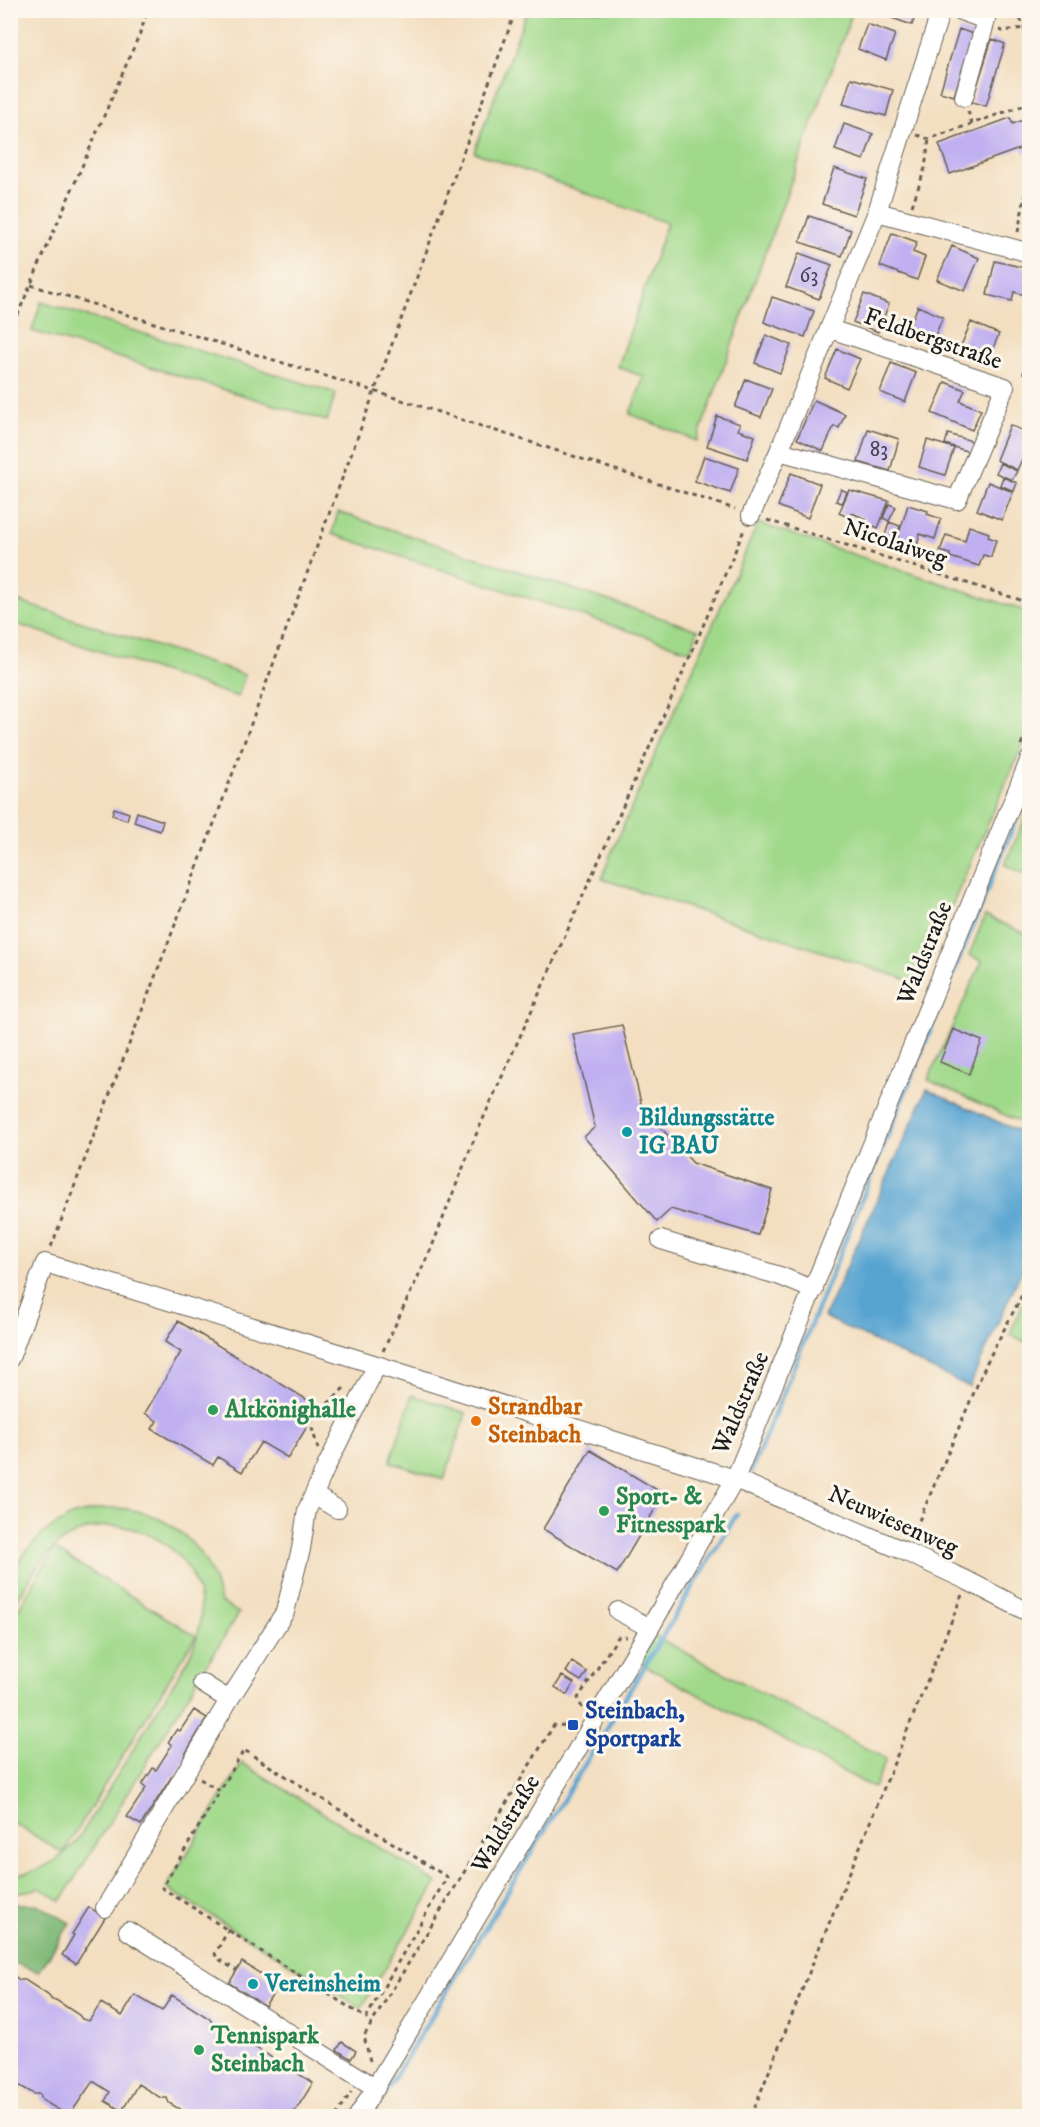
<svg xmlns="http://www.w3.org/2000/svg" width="1040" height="2127" viewBox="0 0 1040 2127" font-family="'IM FELL DW Pica',serif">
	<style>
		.green { fill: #a1d98b; stroke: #5e7a54; stroke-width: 1.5 }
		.forest { fill: #80b977; stroke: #4e6a4a; stroke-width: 1.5 }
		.water { fill: #59a4d1; stroke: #3a6076; stroke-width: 1.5 }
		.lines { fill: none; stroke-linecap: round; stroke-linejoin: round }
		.stream { stroke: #59a4d1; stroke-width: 4.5 }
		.building { fill: #c0b0f1 }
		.minor-casing { stroke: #676055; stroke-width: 20 }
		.path { stroke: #676055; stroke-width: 3; stroke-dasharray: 4.5 4.5; stroke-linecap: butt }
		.minor { stroke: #fff; stroke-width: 18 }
		.culture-dot { fill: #0f9aa8; stroke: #fbf7ec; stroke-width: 2 }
		.leisure-dot { fill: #2e9e5b; stroke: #fbf7ec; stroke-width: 2 }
		.food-dot { fill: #e8710a; stroke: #fbf7ec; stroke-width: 2 }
		.transit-dot { fill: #1a4fb4; stroke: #fbf7ec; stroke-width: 2 }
		.labels { text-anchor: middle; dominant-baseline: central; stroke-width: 6; stroke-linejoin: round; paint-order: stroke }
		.number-label { font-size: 21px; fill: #454151 }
		.street-label { font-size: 24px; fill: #1c1c1c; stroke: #fbf7ec }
		.culture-label { font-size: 24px; font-weight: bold; fill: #0d838f; stroke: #fbf7ec; text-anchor: start }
		.food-label { font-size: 24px; font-weight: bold; fill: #c56008; stroke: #fbf7ec; text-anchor: start }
		.leisure-label { font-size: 24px; font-weight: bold; fill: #27864d; stroke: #fbf7ec; text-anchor: start }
		.transit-label { font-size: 24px; font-weight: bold; fill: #164399; stroke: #fbf7ec; text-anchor: start }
	</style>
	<rect width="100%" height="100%" fill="#fbf7ec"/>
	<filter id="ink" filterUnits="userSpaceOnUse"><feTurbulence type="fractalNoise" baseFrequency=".0167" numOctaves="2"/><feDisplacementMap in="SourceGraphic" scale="12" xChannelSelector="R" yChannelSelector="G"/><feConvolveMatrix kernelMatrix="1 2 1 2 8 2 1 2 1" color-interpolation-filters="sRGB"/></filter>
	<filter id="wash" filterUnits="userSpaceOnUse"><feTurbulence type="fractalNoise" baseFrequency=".008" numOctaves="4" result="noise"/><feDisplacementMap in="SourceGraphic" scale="24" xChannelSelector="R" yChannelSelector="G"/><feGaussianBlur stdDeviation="1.35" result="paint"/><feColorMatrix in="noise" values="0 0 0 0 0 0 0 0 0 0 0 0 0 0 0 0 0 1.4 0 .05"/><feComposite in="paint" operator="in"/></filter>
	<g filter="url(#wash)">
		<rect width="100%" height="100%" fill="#f3dec0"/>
		<path class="green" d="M527,11H853L697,441L630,414L644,377L618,367L667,223L474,152Z
			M41,302L336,393L327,421L32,331Z
			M338,512L698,630L691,651L332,534Z
			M758,523L1029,612V731L927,962L920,984L602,879L609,858Z
			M11,599L245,675L238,697L11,622Z
			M1029,809V876L1005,865Z
			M985,916L1029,935V1126L928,1080L982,961L969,955Z
			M1029,1289V1344L1010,1334Z
			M412,1395L466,1413L444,1480L390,1462Z
			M99,1509C108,1509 118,1507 127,1509C164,1514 198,1540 212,1575C216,1583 217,1593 220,1602L239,1613L61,1901L40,1888L11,1895V1875C38,1874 58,1861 77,1841L186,1663C196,1644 203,1624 200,1602C192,1541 118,1505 66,1539C40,1555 26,1585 11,1611L10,1576L27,1550L47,1530L71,1516Z
			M54,1549L196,1636L63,1853L10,1821L11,1621Z
			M653,1635L886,1759L874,1788L639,1663Z
			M242,1763L437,1883L361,2008L166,1888Z"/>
		<path class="forest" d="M10,1904H37L70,1923L39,1972L11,1962Z"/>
		<path class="water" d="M927,1089L1029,1136V1255L969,1387L824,1317Z"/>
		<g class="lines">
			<path class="stream" d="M751,1472L1026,795
				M371,2116L737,1514"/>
		</g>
		<g id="blocks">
			<path class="building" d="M885,10H917L912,25L883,15Z
				M867,24L895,34L886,60L858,49Z
				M959,29L973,34L954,96L940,92Z
				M992,39L1005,44L986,106L972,102Z
				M851,78L893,90L886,116L843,104Z
				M1030,117V152L1024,154L1022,148L950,174L939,144L1010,118L1013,124Z
				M844,124L873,134L864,160L835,150Z
				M834,168L867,179L854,215L822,204Z
				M809,216L851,230L842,256L800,242Z
				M892,233L917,242L913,252L925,257L917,280L880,266Z
				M952,246L979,258L965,291L937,280Z
				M799,253L832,265L819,299L786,287Z
				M995,261L1030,269L1029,296L1014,292L1012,301L987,295Z
				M864,294L889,304L878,332L853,322Z
				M772,297L814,311L805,337L764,322Z
				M918,306L943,317L931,345L906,334Z
				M971,322L999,334L986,365L958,353Z
				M766,335L791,345L780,373L755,363Z
				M837,349L860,359L847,388L825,378Z
				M1030,351V376L1023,373L1029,361L1025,360Z
				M891,363L916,373L905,402L880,392Z
				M746,379L772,389L761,417L735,407Z
				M945,382L965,390L960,401L981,410L972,430L932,413Z
				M814,400L845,414L839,428L834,426L823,451L797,439Z
				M717,416L740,424L738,430L755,436L747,459L707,446Z
				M1010,425L1030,434V455L1025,453L1017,470L996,460Z
				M868,429L899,439L890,471L858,462Z
				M948,434L975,442L972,453L945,444Z
				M927,440L954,448L945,475L919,467Z
				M704,456L739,468L730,493L695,481Z
				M1000,463L1017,471L1012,480L996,473Z
				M791,473L820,484L808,518L778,506Z
				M1003,477L1017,483L1014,491L1000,485Z
				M988,482L1013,492L1002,520L977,510Z
				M841,489L847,492L842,503L836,501Z
				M849,490L889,501L878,528L865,522L866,519L852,513L850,518L839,513Z
				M889,504L896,507L889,521L883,518Z
				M908,505L928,511L927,514L941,519L935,539L920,534L917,546L897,540Z
				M889,522L900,526L896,539L885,536Z
				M969,526L989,533L988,537L996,540L991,557L983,555L979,566L950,557V554L940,551L946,535L965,541Z
				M114,808L129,813L127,820L112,815Z
				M137,812L163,821L160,831L134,822Z
				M622,1025L642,1107L693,1163L772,1190L758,1235L671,1209L657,1222L584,1137L595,1127L573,1034Z
				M953,1029L982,1041L969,1074L940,1062Z
				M178,1321L319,1407L288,1458L261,1442L242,1472L218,1457L213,1465L152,1429L157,1421L145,1413L181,1352L165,1342Z
				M590,1450L664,1494L617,1573L543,1529Z
				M572,1662L587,1672L581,1681L566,1672Z
				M562,1676L574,1683L567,1695L555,1687Z
				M194,1710L207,1718L184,1756L187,1758L175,1778L172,1776L141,1825L127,1817L146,1788L142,1785L153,1768L156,1770L172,1745L168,1742L177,1729L180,1731Z
				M89,1907L105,1918L76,1964L62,1955L74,1935L72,1934Z
				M242,1962L278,1985L265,2006L229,1983Z
				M10,1971L19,1980H25L48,1995L52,2000H56L79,2015L82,2019L89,2021L101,2003L122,2016L135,1995L162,2011L172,1995L210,2019L212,2023L218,2024L240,2038L243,2042L248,2043L271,2057L274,2062H280L313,2083L292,2116H191L169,2103L167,2098H161L138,2084L122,2111L105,2101L110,2092L93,2081L69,2116L42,2100L40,2094H34L10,2080Z
				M342,2042L356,2051L351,2059L337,2050Z"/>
		</g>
	</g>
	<g filter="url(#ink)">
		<use href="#blocks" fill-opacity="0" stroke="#676055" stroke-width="1.5"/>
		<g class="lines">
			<g class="minor-casing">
				<path id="minor" d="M958,10L986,20L964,97
					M877,212L1030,253
					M779,451L957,500L1005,387L830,329
					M751,515L779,451L877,212L941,10
					M661,1240L780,1276L814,1290
					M10,1358L45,1263L377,1365L735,1479L904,1551L968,1581L1030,1613
					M314,1495L337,1509
					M618,1611L650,1628
					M202,1683L229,1700
					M105,1908L229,1700L285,1612L301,1549L307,1510L326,1467L377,1365
					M128,1931L376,2088
					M358,2116L650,1628L735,1479L1030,759"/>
			</g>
			<path class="path" d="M1017,10L1030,43
				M999,30L1003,31L1024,28
				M968,111L972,124
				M917,135L929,139L1030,103
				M912,206L925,168L929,139
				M1018,232L1027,186L1030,185
				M31,285L374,391L735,509
				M10,332L140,33L148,10
				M767,520L1030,603
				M1021,745L1030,725
				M51,1247L215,821L516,10
				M383,1351L431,1249L475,1137L688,661L744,530
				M318,1449L310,1421L347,1385
				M912,1537L987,1362L1030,1280
				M582,1708L578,1698L618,1637H627
				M200,1779L220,1791L162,1888L366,2018L447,1877L244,1750L220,1791
				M229,1929L215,1954L217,1958L237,1971
				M370,2061L364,2036L554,1725L571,1726
				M336,2116L351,2092
				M751,2116L962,1595"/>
			<use href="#minor" class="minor"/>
		</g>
	</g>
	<g class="culture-dot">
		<circle cx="627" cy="1132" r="6"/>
		<circle cx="253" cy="1984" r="6"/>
	</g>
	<g class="leisure-dot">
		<circle cx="213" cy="1410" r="6"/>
		<circle cx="604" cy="1511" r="6"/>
		<circle cx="199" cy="2050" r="6"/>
	</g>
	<circle class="food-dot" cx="476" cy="1421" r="6"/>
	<rect class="transit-dot" x="567" y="1719" width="12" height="12" rx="3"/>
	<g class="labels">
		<g class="number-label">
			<text x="809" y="276">63</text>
			<text x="879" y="450">83</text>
		</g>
		<g class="street-label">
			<text transform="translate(933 339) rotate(19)">Feldbergstraße</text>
			<text transform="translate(895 543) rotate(18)">Nicolaiweg</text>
			<text transform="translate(925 953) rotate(-68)">Waldstraße</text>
			<text transform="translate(741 1403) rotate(-67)">Waldstraße</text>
			<text transform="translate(893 1521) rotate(24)">Neuwiesenweg</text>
			<text transform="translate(506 1824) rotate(-59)">Waldstraße</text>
		</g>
		<g class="culture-label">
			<text x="639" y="1118">Bildungsstätte<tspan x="639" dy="28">IG BAU</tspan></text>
			<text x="265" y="1984">Vereinsheim</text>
		</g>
		<g class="food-label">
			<text x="488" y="1407">Strandbar<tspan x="488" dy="28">Steinbach</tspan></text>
		</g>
		<g class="leisure-label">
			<text x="225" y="1410">Altkönighalle</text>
			<text x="616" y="1497">Sport- &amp;<tspan x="616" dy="28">Fitnesspark</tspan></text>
			<text x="211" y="2036">Tennispark<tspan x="211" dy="28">Steinbach</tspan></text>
		</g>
		<g class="transit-label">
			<text x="585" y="1711">Steinbach,<tspan x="585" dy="28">Sportpark</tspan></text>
		</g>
	</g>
	<rect width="1040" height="2127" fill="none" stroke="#fbf7ec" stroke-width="36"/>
</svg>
